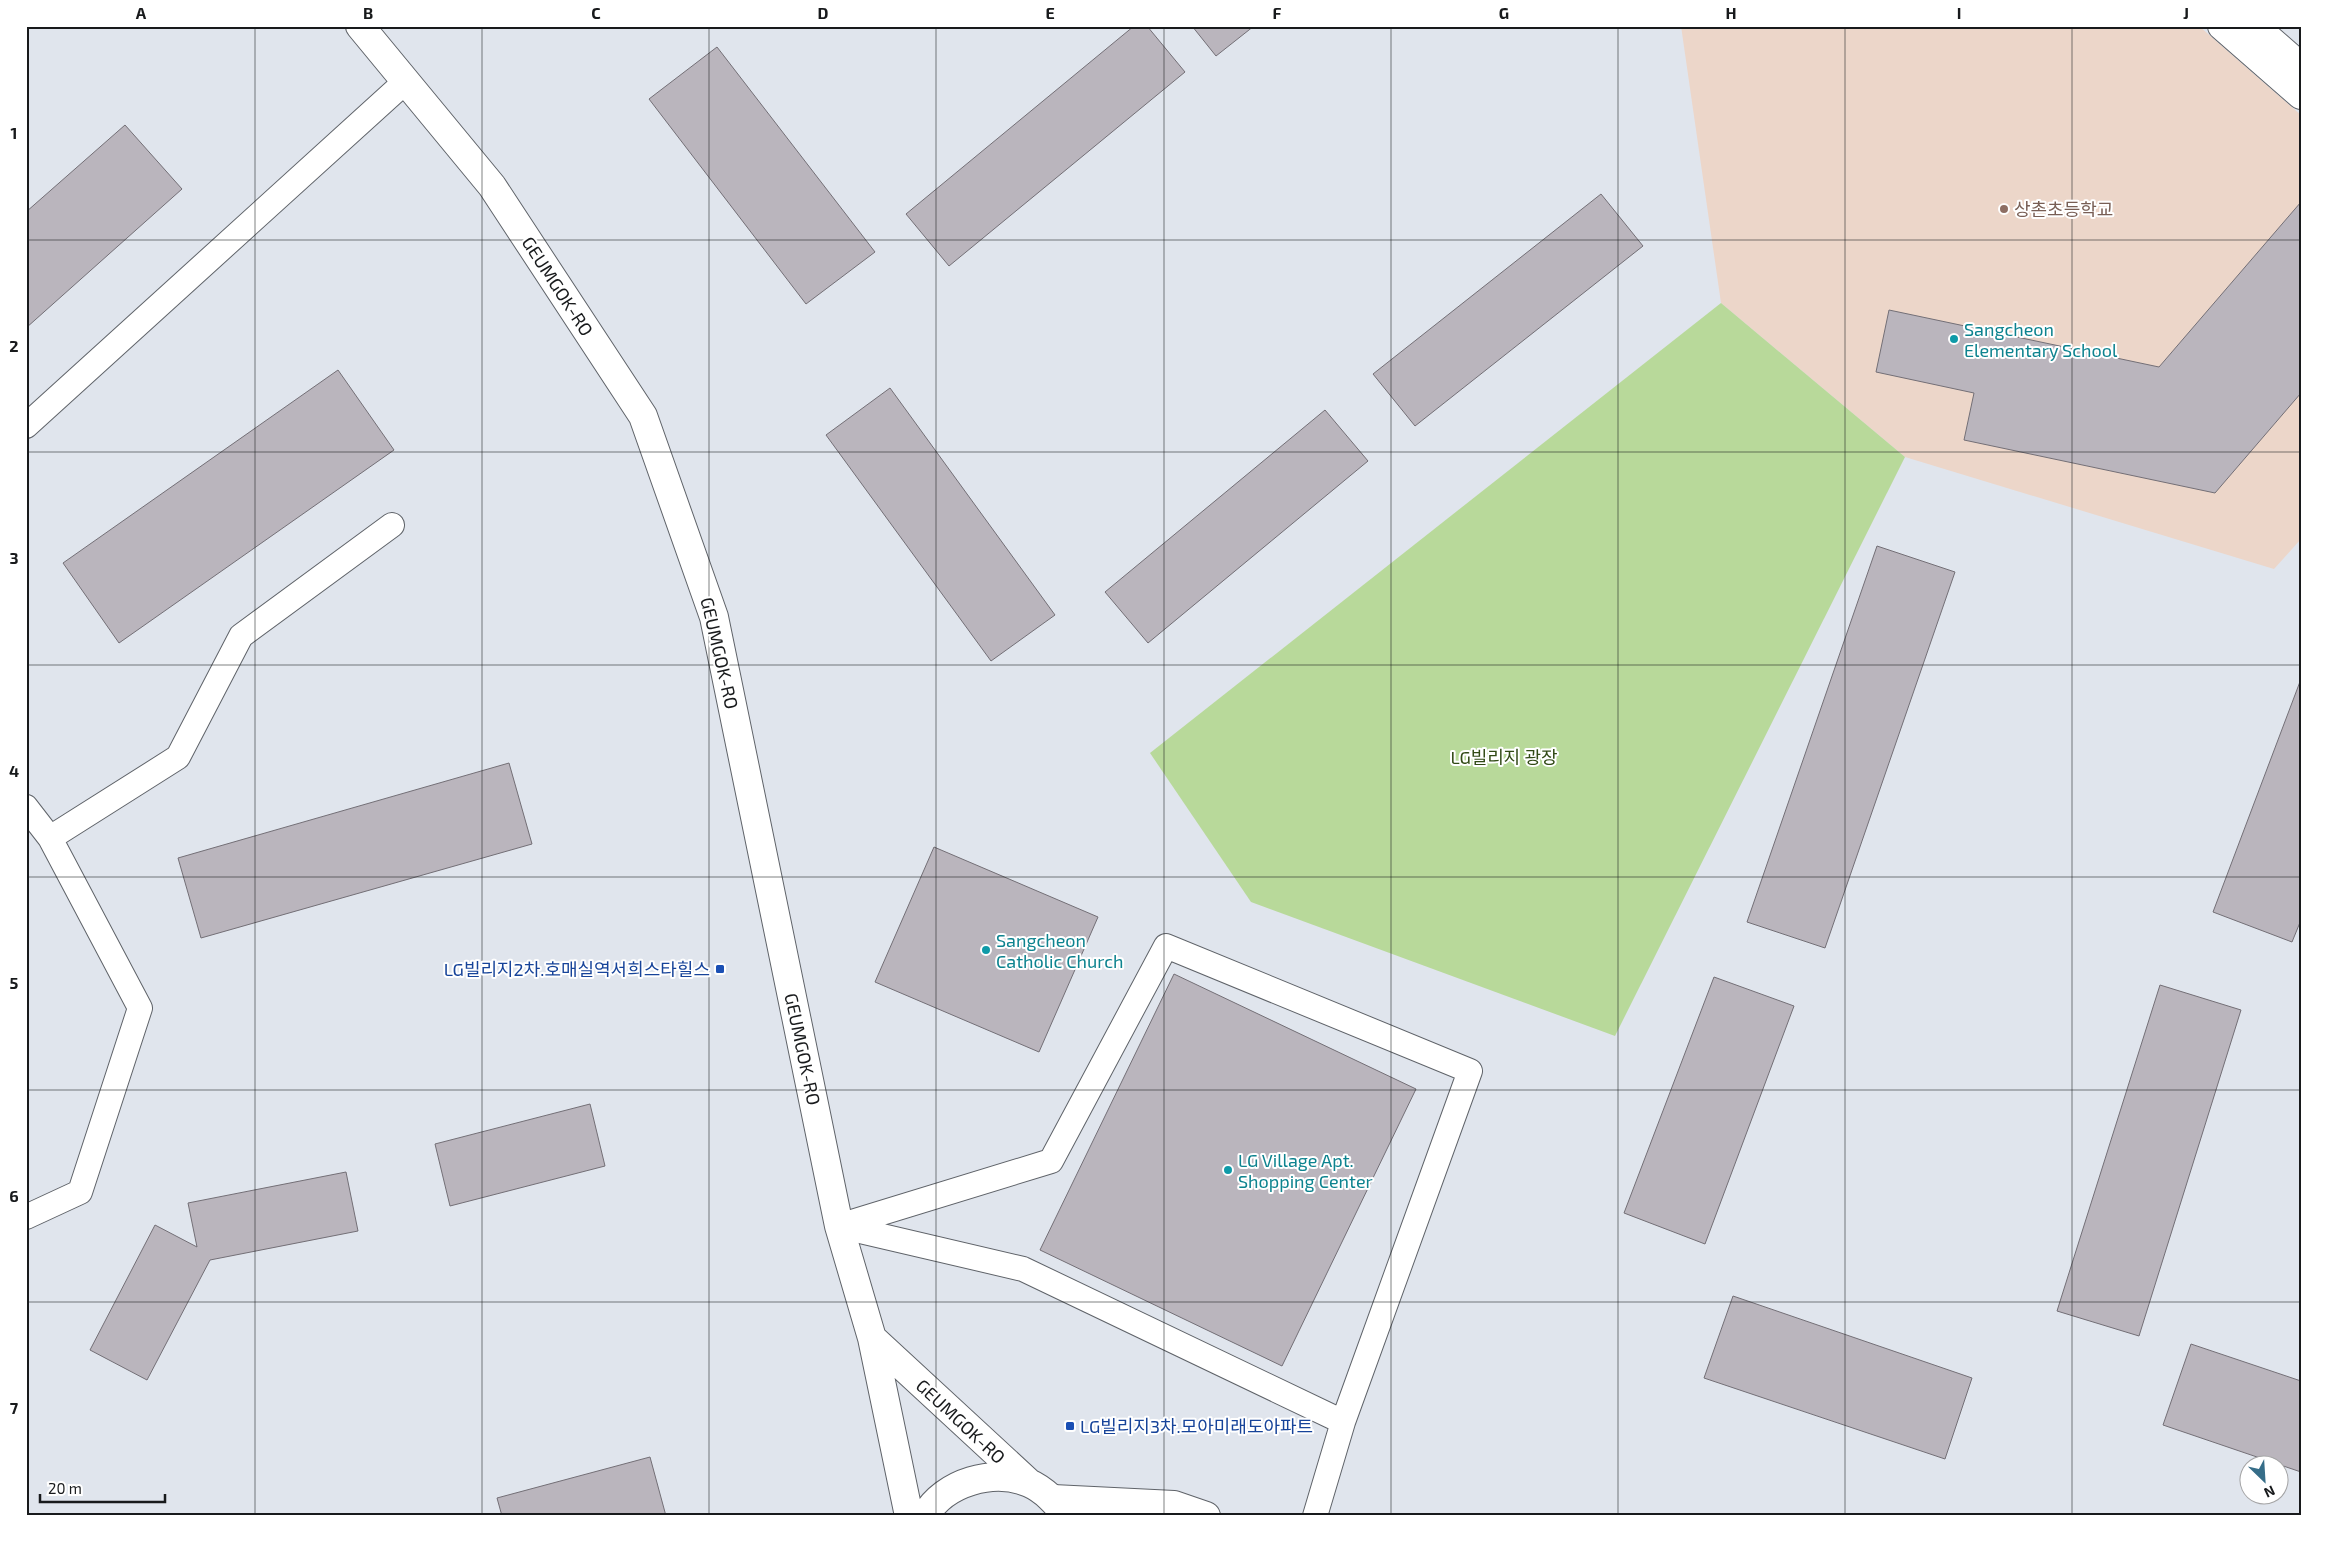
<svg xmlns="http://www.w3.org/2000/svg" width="2327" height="1542" viewBox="0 0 2327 1542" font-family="'Exo 2','Noto Sans KR',sans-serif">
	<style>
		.education { fill: #ecd6c9 }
		.green { fill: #b8d99a }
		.building { fill: #bab5bd; stroke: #736f76 }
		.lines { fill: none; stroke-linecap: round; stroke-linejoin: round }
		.lane-casing { stroke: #5f6369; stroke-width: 26 }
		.street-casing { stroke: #5f6369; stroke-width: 30 }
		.secondary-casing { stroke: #5f6369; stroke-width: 30 }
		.lane { stroke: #fff; stroke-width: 24 }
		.street { stroke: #fff; stroke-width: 28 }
		.secondary { stroke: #fff; stroke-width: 28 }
		.grid { fill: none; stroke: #181a1c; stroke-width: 1; stroke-opacity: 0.55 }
		.education-dot { fill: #8d6e63; stroke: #fff; stroke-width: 2 }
		.culture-dot { fill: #0f9aa8; stroke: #fff; stroke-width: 2 }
		.transit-dot { fill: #1a4fb4; stroke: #fff; stroke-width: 2 }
		.labels { text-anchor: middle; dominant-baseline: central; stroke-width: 4; stroke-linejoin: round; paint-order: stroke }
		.education-label { font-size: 18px; fill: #785e54; stroke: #fff; text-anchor: start }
		.street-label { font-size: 18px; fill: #181a1c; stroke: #fff }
		.culture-label { font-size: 18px; fill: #0d838f; stroke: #fff; text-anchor: start }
		.park-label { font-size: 18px; fill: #314a15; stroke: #fff }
		.transit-label { font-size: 18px; fill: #164399; stroke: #fff; text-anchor: end }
		.neatline { fill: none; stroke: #181a1c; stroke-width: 2 }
		.grid-label { font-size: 16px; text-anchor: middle; font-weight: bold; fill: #181a1c }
	</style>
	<rect width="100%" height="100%" fill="#e0e5ed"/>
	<path class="education" d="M1681,26H2199L2301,115V539L2274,569L1905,457L1721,303Z"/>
	<path class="green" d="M1721,303L1905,457L1615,1036L1251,902L1150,753Z"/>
	<path class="building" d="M1134,26H1147L1185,72L949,266L906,214Z
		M1192,26H1254L1216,56Z
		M717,47L875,252L806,304L649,99Z
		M125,125L182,189L26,328V212Z
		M1601,194L1643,246L1415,426L1373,374Z
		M2301,202V393L2215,493L1964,440L1974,393L1876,372L1889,310L2159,367Z
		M338,370L394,450L119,643L63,563Z
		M890,388L1055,615L991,661L826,435Z
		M1325,410L1368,461L1148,643L1105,592Z
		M1877,546L1955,572L1825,948L1747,922Z
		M2301,679V920L2292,942L2213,912Z
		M509,763L532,844L201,938L178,858Z
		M934,847L1098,917L1039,1052L875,982Z
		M1174,974L1416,1089L1282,1366L1040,1250Z
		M1714,977L1794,1006L1705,1244L1624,1213Z
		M2160,985L2241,1010L2139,1336L2057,1311Z
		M590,1104L605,1166L450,1206L435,1144Z
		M346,1172L358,1231L210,1260L147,1380L90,1350L155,1225L197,1247L188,1203Z
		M1733,1296L1972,1378L1945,1459L1704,1378Z
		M2191,1344L2301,1381V1472L2163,1425Z
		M650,1457L666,1516H502L497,1498Z"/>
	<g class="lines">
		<g class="lane-casing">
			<path id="lane" d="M26,426L405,82
				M26,807L50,838L140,1008L80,1192L26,1217
				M50,838L178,757L241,636L392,525
				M1315,1516L1343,1422L1470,1071L1166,946L1051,1161L839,1226L1023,1269L1343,1422"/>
		</g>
		<g class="street-casing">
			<path id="street" d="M2222,26L2301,95
				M2254,26L2301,67
				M1053,1499L1174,1505L1206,1516"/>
		</g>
		<g class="secondary-casing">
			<path id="secondary" d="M360,26L492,186L643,416L714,617L839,1226L872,1338L909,1516
				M872,1338L1029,1483
				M925,1516C944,1482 994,1468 1029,1483C1045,1490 1056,1503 1067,1516"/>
		</g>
		<use href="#lane" class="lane"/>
		<use href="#street" class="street"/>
		<use href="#secondary" class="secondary"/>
	</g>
	<path class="grid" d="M255,26V1516M482,26V1516M709,26V1516M936,26V1516M1164,26V1516M1391,26V1516M1618,26V1516M1845,26V1516M2072,26V1516M26,240H2301M26,452H2301M26,665H2301M26,877H2301M26,1090H2301M26,1302H2301"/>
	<circle class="education-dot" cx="2004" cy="209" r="5"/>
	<g class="culture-dot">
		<circle cx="1954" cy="339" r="5"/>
		<circle cx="986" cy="950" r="5"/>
		<circle cx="1228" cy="1170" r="5"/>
	</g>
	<g class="transit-dot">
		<rect x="715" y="964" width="10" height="10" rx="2.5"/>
		<rect x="1065" y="1421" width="10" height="10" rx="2.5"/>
	</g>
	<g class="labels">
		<g class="education-label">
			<text x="2014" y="209">상촌초등학교</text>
		</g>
		<g class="street-label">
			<text transform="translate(558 286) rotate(57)">GEUMGOK-RO</text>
			<text transform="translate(720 653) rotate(77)">GEUMGOK-RO</text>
			<text transform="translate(803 1049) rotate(78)">GEUMGOK-RO</text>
			<text transform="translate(961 1421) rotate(43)">GEUMGOK-RO</text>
		</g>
		<g class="culture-label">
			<text x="1964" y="329">Sangcheon<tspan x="1964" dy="21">Elementary School</tspan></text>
			<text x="996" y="940">Sangcheon<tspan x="996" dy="21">Catholic Church</tspan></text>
			<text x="1238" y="1160">LG Village Apt.<tspan x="1238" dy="21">Shopping Center</tspan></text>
		</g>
		<g class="park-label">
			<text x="1504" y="757">LG빌리지 광장</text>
		</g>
		<g class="transit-label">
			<text x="710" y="969">LG빌리지2차.호매실역서희스타힐스</text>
			<text x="1080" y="1426" text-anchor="start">LG빌리지3차.모아미래도아파트</text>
		</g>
	</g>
	<rect width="2327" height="1542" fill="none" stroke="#ffffff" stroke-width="55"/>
	<g transform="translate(2264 1480) rotate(155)"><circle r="24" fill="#ffffff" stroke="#a3a3a4"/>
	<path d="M0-4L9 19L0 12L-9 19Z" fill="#366d88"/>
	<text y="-8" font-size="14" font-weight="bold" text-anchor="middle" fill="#181a1c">N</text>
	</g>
	<path d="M40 1494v8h125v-8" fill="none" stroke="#181a1c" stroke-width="2.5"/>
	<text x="48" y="1494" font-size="15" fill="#181a1c" stroke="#ffffff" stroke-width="4" paint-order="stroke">20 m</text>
	<rect x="28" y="28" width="2272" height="1486" class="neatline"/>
	<g class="grid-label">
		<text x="141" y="19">A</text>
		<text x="368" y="19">B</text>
		<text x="596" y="19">C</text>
		<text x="823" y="19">D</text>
		<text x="1050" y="19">E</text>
		<text x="1277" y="19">F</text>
		<text x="1504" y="19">G</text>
		<text x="1731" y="19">H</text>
		<text x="1959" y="19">I</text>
		<text x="2186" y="19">J</text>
		<text x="14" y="139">1</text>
		<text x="14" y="352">2</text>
		<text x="14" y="564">3</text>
		<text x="14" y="777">4</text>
		<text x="14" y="989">5</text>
		<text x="14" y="1202">6</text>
		<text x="14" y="1414">7</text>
	</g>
</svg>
